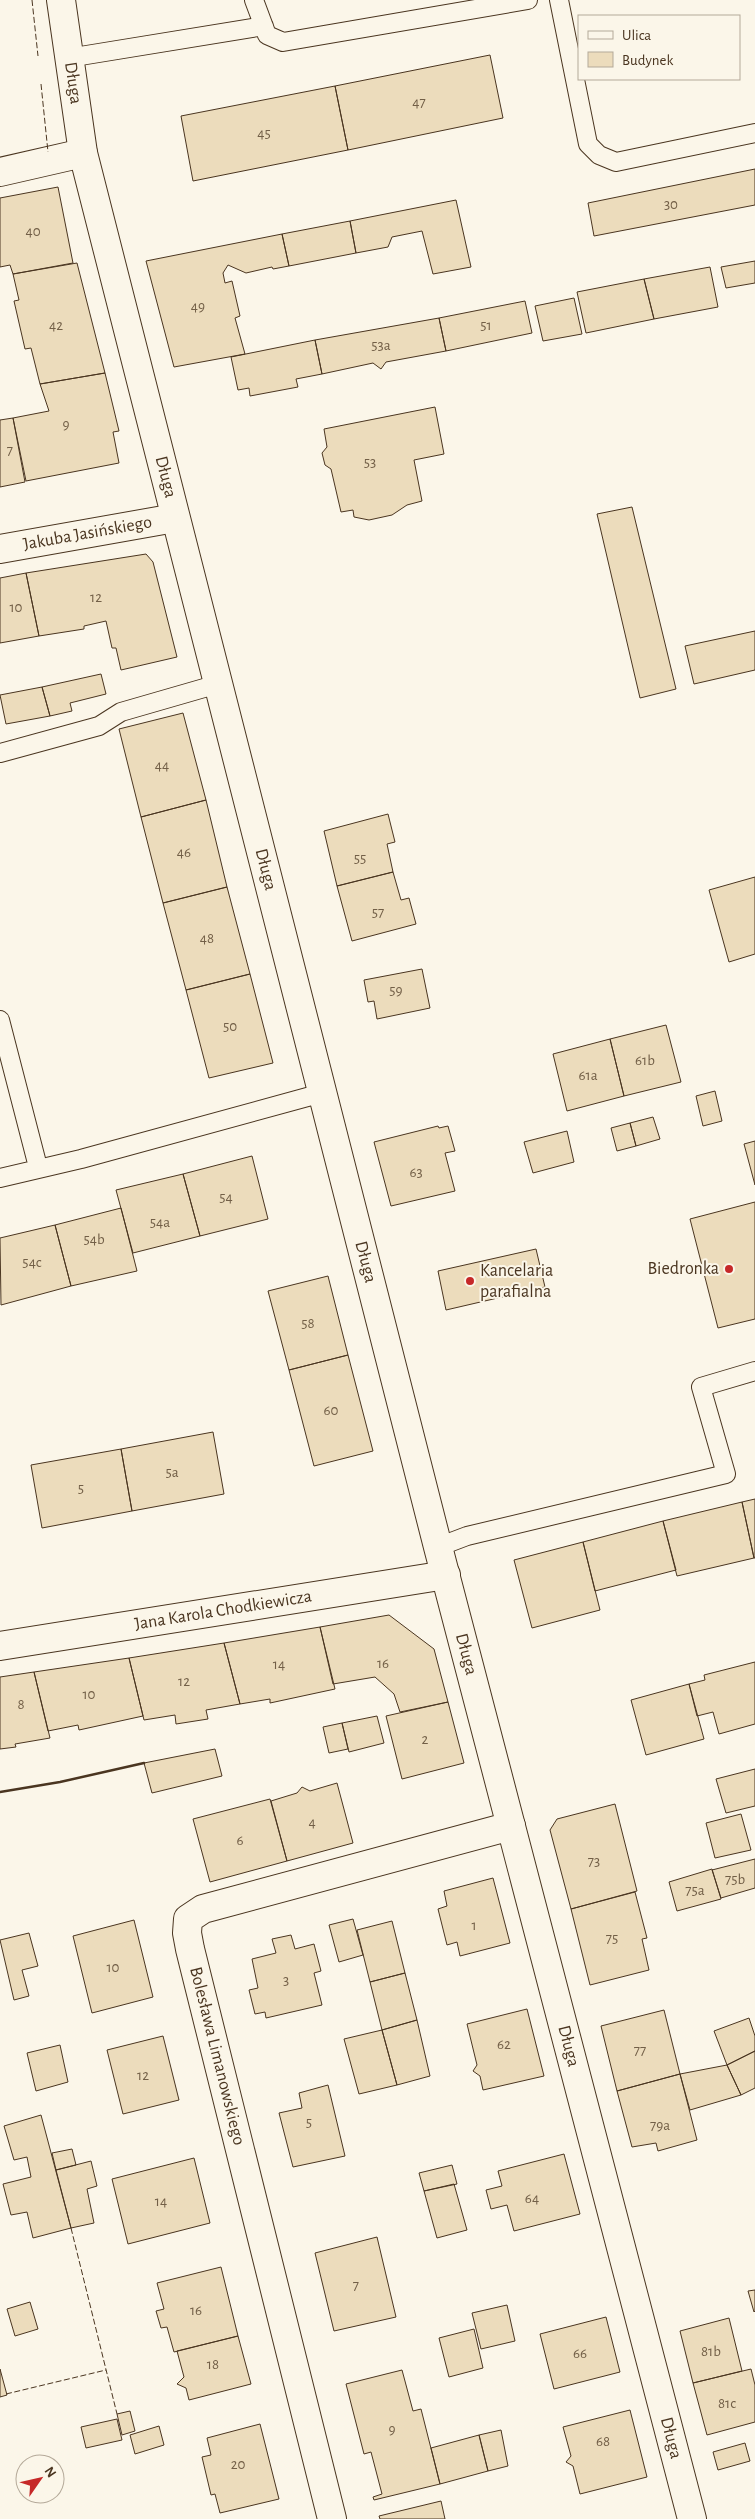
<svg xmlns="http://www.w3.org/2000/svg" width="755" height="2519" viewBox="0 0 755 2519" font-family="'Alegreya Sans',sans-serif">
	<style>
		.building { fill: #ecdcbc; stroke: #4a3520 }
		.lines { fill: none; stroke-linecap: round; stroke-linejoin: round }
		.lane-casing { stroke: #4a3520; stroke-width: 20 }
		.street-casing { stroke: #4a3520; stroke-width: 30 }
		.lane { stroke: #fbf6e9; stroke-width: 18 }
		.street { stroke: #fbf6e9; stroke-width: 28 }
		.fence { stroke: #4a3520; stroke-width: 1; stroke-dasharray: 6 2.5; stroke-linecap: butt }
		.wall { stroke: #4a3520; stroke-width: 2.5 }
		.poi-dot { fill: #c62828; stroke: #fbf6e9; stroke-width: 2 }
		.labels { text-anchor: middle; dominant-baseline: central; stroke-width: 4; stroke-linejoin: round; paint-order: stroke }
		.number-label { font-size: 15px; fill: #725f47 }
		.street-label { font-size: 18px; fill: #4a3520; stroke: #fbf6e9 }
		.poi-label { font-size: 18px; fill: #4a3520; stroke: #fbf6e9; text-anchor: end }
	</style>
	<rect width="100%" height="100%" fill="#fbf6e9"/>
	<path class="building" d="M490,55L503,118L348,150L335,86Z
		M335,86L348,150L193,181L181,116Z
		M755,169V205L594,236L588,203Z
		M58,187L73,263L13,274L10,265L0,267V198Z
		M456,200L471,267L433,274L422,231L392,237L388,247L356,253L350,221Z
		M350,221L356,253L289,266L282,234Z
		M282,234L289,266L273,269L272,267L246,273L228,265L223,273L225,283L232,281L240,316L235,318L245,354L174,367L146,261Z
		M755,261V283L726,288L721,267Z
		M77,263L105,373L40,384L31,348L25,349L14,301L19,300L13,274Z
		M710,267L718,307L654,319L644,279Z
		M644,279L654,319L586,333L577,292Z
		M574,298L582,334L543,341L535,306Z
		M525,301L532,333L446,351L439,318Z
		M439,318L446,351L386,362L381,369L373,363L322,374L315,340Z
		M315,340L322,374L296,379L298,387L250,396L249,388L238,390L231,357Z
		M105,373L119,431L113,432L119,463L26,481L13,418L49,411L40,384Z
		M435,407L444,454L414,460L422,501L407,505L392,515L369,520L354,517L353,510L341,512L331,469L325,465L322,453L327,447L324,429Z
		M13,418L25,482L0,487V420Z
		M632,507L676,689L640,698L597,514Z
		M146,554L153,562L177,657L121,670L116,648H112L106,621L84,626V629L39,636L26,573Z
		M26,573L39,636L0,643V578Z
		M755,631V670L694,684L685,646Z
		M101,674L106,694L70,703L72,711L50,716L42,687Z
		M42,687L50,716L6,724L0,695Z
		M183,713L206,800L141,817L119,729Z
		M206,800L227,887L163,903L141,817Z
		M388,814L395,842L387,844L393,872L337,886L324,831Z
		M393,872L401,900L409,898L416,924L352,941L337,886Z
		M755,877V954L729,962L709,890Z
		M227,887L250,974L186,990L163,903Z
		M422,969L430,1008L377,1019L374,1001L368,1002L364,980Z
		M250,974L273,1063L209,1078L186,990Z
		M666,1025L681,1082L624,1096L610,1039Z
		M610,1039L624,1096L567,1111L553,1054Z
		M715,1091L722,1121L703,1126L696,1096Z
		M653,1117L660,1139L636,1146L630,1123Z
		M630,1123L636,1146L617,1151L611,1128Z
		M438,1126L439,1128L448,1126L455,1151L445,1153L455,1191L391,1206L374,1142Z
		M567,1131L574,1162L533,1173L524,1142Z
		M755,1141V1185L744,1144Z
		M252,1156L268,1219L200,1236L183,1174Z
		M183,1174L200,1236L133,1253L116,1190Z
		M755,1202V1319L718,1328L690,1219Z
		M121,1208L137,1271L71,1286L55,1225Z
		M55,1225L71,1286L1,1305L0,1238Z
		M536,1249L545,1287L446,1310L438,1271Z
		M328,1276L348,1355L289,1370L268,1291Z
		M348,1355L373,1451L314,1466L289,1370Z
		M213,1432L224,1494L132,1511L121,1449Z
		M121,1449L132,1511L42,1528L31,1465Z
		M755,1499V1558H754L742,1502Z
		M742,1502L754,1558L677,1576L663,1521Z
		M663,1521L676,1570L595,1591L583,1542Z
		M583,1542L600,1610L532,1628L514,1560Z
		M389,1615L434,1649L448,1702L400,1712L394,1694L375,1677L333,1684L320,1627Z
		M320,1627L335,1689L270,1703V1699L240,1704L224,1643Z
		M224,1643L240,1704L206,1710L208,1719L176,1724L175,1715L144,1720L129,1658Z
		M129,1658L143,1716L79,1730L78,1725L48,1731L34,1672Z
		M755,1662V1724L719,1734L713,1712L697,1716L689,1684L705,1680L704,1675Z
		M34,1672L50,1738L15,1744L16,1747L0,1749V1677Z
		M689,1684L704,1739L646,1755L631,1700Z
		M448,1702L464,1763L402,1779L386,1716Z
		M377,1716L384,1743L349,1752L342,1723Z
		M342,1723L348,1749L329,1753L323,1727Z
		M215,1749L222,1776L152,1793L144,1763Z
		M755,1769V1806L726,1813L716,1779Z
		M337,1783L353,1843L287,1861L271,1801L297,1793L302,1787L310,1791Z
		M270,1799L287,1861L210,1882L193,1819Z
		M615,1804L637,1891L571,1909L550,1830L557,1819Z
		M741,1814L751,1850L715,1858L706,1823Z
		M755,1859V1888L721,1898L712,1870Z
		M712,1869L721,1899L677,1911L669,1882Z
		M493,1878L510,1943L460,1956L457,1942L447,1945L438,1909L447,1906L444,1891Z
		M635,1892L647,1938L642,1939L649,1970L590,1985L571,1909Z
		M353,1919L363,1955L339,1962L329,1925Z
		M134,1920L153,1997L92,2013L73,1936Z
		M392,1921L405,1973L370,1982L357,1930Z
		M29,1933L38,1966L22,1970L29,1996L14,2000L0,1940Z
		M291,1935L295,1949L314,1944L321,1971L314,1973L322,2005L266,2018L265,2012L255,2014L249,1990L258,1988L252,1959L276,1953L272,1939Z
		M405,1973L417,2020L382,2030L370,1982Z
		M527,2009L544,2076L483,2090L480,2076L473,2071L477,2065L467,2024Z
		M664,2010L680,2074L617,2091L601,2026Z
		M749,2018L755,2036V2051L727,2065L714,2031Z
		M417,2020L430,2076L397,2085L382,2030Z
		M382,2030L397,2085L359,2094L344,2039Z
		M163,2036L179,2100L123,2114L107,2050Z
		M60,2045L68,2082L36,2091L27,2053Z
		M755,2051V2088L741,2095L727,2065Z
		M727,2065L741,2095L690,2110L680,2074Z
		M680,2074L697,2140L658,2151L656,2143L632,2147L617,2091Z
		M328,2085L345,2156L293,2167L279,2113L302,2108L299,2093Z
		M41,2115L71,2228L33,2238L27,2212L11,2215L3,2184L31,2177L27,2157L14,2160L4,2126Z
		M72,2149L76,2165L56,2170L52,2153Z
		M564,2154L580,2214L514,2231L507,2205L491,2209L486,2190L502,2186L498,2171Z
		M194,2158L210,2223L128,2244L112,2179Z
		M91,2161L97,2186L87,2189L94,2223L71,2228L56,2170Z
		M452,2165L457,2184L424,2191L419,2173Z
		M454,2184L467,2230L437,2238L424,2191Z
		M377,2237L396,2317L334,2331L315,2253Z
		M221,2267L238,2336L174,2352L167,2327L161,2328L156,2311L164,2309L157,2283Z
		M755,2290V2311L754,2312L748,2291Z
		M30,2302L38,2329L15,2336L7,2309Z
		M507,2305L515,2341L481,2349L472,2313Z
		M606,2317L620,2372L554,2389L540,2334Z
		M729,2318L742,2371L693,2383L680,2331Z
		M474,2329L483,2368L449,2377L439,2338Z
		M238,2336L251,2384L189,2400L186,2388L177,2384L184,2377L177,2351Z
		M0,2369L7,2395L0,2397Z
		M751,2369L755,2385V2422L707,2435L693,2383Z
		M402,2370L413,2411L421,2409L440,2484L374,2500L373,2497L382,2494L371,2452L364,2454L346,2384Z
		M630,2410L647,2477L580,2494L573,2466L566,2462L571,2456L563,2427Z
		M130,2411L135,2431L122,2435L117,2414Z
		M117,2419L122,2440L86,2448L81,2427Z
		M260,2424L279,2499L220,2513L215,2494L211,2495L202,2457L211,2455L207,2438Z
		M159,2426L164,2445L135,2454L130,2435Z
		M501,2430L508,2466L488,2471L479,2435Z
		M479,2435L488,2471L440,2484L431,2448Z
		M745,2443L750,2461L718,2470L713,2452Z
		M441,2501L445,2519H380L379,2516Z"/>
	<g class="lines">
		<g class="lane-casing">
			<path id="lane" d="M254,0L267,35L283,42L528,0
				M559,0L588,144L599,155L616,162L755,133
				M68,58L264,26
				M0,753L99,726L121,712L218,684
				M0,1020L38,1167
				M0,1178L81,1159L322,1093
				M438,1547L467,1536L726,1474L701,1387L755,1371"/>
		</g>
		<g class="street-casing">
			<g id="street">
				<path id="s1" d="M61,0L83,153L438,1547L692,2519"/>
				<path d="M0,172L83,153"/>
				<path id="s2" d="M0,549L175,518"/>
				<path id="s3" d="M0,1646L446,1575"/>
				<path d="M332,2519L190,1949L187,1933L188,1919L203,1909L511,1826"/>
			</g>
		</g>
		<use href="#lane" class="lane"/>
		<use href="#street" class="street"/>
		<path class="fence" d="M32,0L38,56
			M41,84L48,152
			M71,2228L117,2414
			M6,2394L106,2370"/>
		<path class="wall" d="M0,1792L60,1782L144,1763"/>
	</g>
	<g class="poi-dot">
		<circle cx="729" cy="1269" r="5"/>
		<circle cx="470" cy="1281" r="5"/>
	</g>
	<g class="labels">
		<g class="number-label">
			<text x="419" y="102">47</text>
			<text x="264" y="133">45</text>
			<text x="671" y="204">30</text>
			<text x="33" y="231">40</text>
			<text x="198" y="306">49</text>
			<text x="56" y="325">42</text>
			<text x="486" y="325">51</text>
			<text x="381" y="345">53a</text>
			<text x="66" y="424">9</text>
			<text x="10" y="450">7</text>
			<text x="370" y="462">53</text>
			<text x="96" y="597">12</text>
			<text x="16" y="607">10</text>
			<text x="162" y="765">44</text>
			<text x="184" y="852">46</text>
			<text x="360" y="858">55</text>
			<text x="378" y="912">57</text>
			<text x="207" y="938">48</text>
			<text x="396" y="990">59</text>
			<text x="230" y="1026">50</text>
			<text x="645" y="1060">61b</text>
			<text x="588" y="1075">61a</text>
			<text x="416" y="1172">63</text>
			<text x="226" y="1197">54</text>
			<text x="160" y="1222">54a</text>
			<text x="94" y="1239">54b</text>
			<text x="32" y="1262">54c</text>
			<text x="308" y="1323">58</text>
			<text x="331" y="1410">60</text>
			<text x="172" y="1472">5a</text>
			<text x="81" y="1488">5</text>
			<text x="383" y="1663">16</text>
			<text x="279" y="1664">14</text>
			<text x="184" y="1681">12</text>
			<text x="89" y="1694">10</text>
			<text x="21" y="1704">8</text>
			<text x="425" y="1739">2</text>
			<text x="312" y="1822">4</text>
			<text x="240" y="1840">6</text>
			<text x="594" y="1861">73</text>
			<text x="735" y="1879">75b</text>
			<text x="695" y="1890">75a</text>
			<text x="474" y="1925">1</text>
			<text x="612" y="1938">75</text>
			<text x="113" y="1967">10</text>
			<text x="286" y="1980">3</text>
			<text x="504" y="2044">62</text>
			<text x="640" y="2050">77</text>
			<text x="143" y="2075">12</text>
			<text x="309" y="2122">5</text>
			<text x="660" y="2125">79a</text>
			<text x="532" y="2198">64</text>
			<text x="161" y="2201">14</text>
			<text x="356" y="2285">7</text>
			<text x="196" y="2310">16</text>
			<text x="711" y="2351">81b</text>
			<text x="580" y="2353">66</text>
			<text x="213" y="2364">18</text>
			<text x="727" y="2403">81c</text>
			<text x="392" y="2429">9</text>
			<text x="603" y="2441">68</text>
			<text x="238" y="2464">20</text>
		</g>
		<g class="street-label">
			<text stroke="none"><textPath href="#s1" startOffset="84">Długa</textPath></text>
			<text stroke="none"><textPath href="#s1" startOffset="489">Długa</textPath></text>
			<text stroke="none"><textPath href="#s2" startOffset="89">Jakuba Jasińskiego</textPath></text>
			<text stroke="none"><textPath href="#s1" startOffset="894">Długa</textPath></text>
			<text stroke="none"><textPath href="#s1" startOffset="1299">Długa</textPath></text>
			<text stroke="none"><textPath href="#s3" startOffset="226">Jana Karola Chodkiewicza</textPath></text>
			<text stroke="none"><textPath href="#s1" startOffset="1704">Długa</textPath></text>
			<text stroke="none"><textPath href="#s1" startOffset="2109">Długa</textPath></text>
			<text transform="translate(217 2056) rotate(76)">Bolesława Limanowskiego</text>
			<text stroke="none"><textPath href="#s1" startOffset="2514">Długa</textPath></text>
		</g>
		<g class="poi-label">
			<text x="719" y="1269">Biedronka</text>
			<text x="480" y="1271" text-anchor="start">Kancelaria<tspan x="480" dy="21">parafialna</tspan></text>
		</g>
	</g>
	<rect x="578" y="15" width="162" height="65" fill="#fbf6e9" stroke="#b4a999"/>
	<rect x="588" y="31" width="25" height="8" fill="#fbf6e9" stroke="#b4a999"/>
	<text x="622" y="40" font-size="15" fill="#4a3520">Ulica</text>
	<rect x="588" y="52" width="25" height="15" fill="#ecdcbc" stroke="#b4a999"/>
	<text x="622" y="65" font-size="15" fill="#4a3520">Budynek</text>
	<g transform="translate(40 2479) rotate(56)"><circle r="24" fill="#fbf6e9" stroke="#b4a999"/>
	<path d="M0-4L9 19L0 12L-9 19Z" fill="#c62828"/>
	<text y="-8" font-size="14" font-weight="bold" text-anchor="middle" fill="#4a3520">N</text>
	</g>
</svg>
